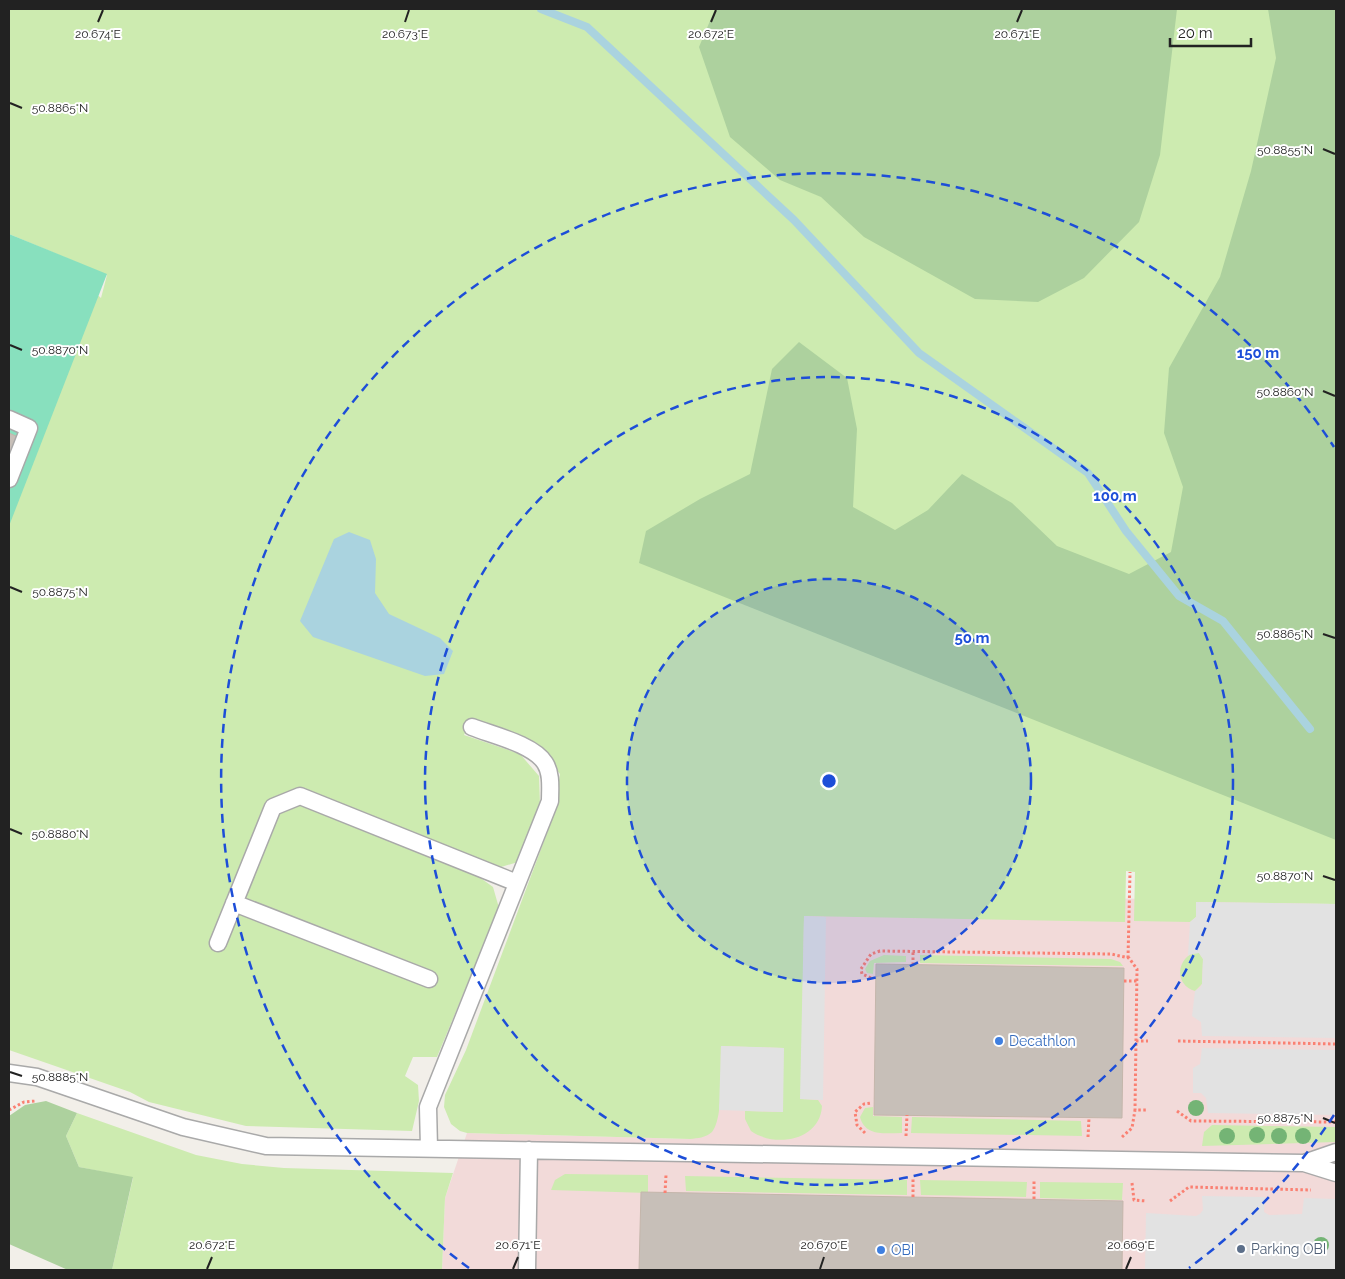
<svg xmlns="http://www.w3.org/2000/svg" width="1345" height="1279" viewBox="0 0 1345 1279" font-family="Raleway,sans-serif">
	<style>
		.commercial { fill: #f2dad9 }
		.grass { fill: #cdebb0 }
		.forest { fill: #add19e }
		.pitch { fill: #88e0be }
		.parking { fill: #e2e2e2 }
		.water { fill: #aad3df }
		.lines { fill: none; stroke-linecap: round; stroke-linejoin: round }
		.stream { stroke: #aad3df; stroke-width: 8 }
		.building { fill: #c7bfb8; stroke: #c4b6ab }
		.lane-casing { stroke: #a9a9a9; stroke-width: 19 }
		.path { stroke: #fa8072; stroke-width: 3; stroke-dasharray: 2.5 2.5; stroke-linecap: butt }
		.lane { stroke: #fff; stroke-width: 16 }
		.tree { fill: #74b475 }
		.ticks { fill: none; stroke: #222; stroke-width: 2 }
		.ring { fill: none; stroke: #1d4ed8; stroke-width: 2.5; stroke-dasharray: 9 6 }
		.shop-dot { fill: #3f7fe0; stroke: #fff; stroke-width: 2 }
		.service-dot { fill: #5c6f8a; stroke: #fff; stroke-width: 2 }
		.labels { text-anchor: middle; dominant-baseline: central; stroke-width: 4; stroke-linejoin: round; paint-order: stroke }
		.shop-label { font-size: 14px; fill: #366cbe; stroke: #fff; text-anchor: start }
		.service-label { font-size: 14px; fill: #4e5e75; stroke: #fff; text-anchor: start }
		.ticks-label { font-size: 12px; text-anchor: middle; fill: #222; stroke: #fff; stroke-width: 4; stroke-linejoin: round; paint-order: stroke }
		.centre { fill: #1d4ed8; stroke: #fff; stroke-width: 2.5 }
		.ring-label { font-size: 15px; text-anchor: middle; font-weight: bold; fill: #1d4ed8; stroke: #fff; stroke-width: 4; stroke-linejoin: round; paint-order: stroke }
	</style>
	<rect width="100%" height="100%" fill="#f2efe9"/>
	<path class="commercial" d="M787,890L1336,904V1270H442L445,1198L467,1133L690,1139L721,1046Z"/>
	<path class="grass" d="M9,9H1336V904L1196,902V917L1190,922L1134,921L1135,872L1126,871L1125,922L804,916L801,1099L818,1100L822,1106C820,1141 775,1148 751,1131L745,1119V1111L783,1112V1048L721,1046C720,1066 724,1118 712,1132C705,1138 698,1138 690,1139L467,1133L460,1131L451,1124L444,1107L445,1095L466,1050L553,817L560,774L536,744L472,719L464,735L520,754L539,776L540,804L518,862L501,867L481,861L475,874L493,887L499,908L437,1057H413L405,1076L418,1085L419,1101L412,1131L246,1126L149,1102L130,1092L9,1050V496L91,289L101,298L107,275L9,234Z
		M1193,953H1199L1203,959L1202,984L1195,991C1175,985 1176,961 1193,953Z
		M884,955L906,956V962L874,963L873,974L867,973L865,969L870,961Z
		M920,955L1111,959L1120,962L1123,966L920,963Z
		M873,1107V1116L902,1117V1133C886,1133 865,1137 860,1117L865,1108Z
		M77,1113L196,1155L242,1164L284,1168L453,1173L445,1198L442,1270H112L133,1178L79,1167L66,1136Z
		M912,1117L1081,1121L1082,1136L911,1133Z
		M1212,1125L1336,1127V1142L1202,1146L1204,1132Z
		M565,1174L648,1175V1193L551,1190L555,1180Z
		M685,1176L907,1180V1195L686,1191Z
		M920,1180L1027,1182L1026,1197L921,1195Z
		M1040,1182L1123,1183L1122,1200L1040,1198Z"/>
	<path class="forest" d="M715,9H1177L1160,155L1139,222L1084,278L1038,302L975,299L864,237L821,197L780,180L730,137L699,47Z
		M1268,9H1336V840L639,563L646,531L700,499L750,474L772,369L799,342L847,378L857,429L853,507L895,530L928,510L962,474L1012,503L1057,546L1129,574L1171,552L1183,487L1164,433L1169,368L1220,277L1251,171L1276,58Z
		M46,1101L77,1113L66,1136L79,1167L133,1177L112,1270H68L9,1244V1116L25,1105Z"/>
	<path class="pitch" d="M9,234L107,274L9,526Z"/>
	<path class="parking" d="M1196,902L1336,904V1038L1202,1036L1201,1022L1192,1016L1195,991L1200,988L1202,984L1203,959L1199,953L1188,955L1190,922L1196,917Z
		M804,916L826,917L823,1100L800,1099Z
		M721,1046L784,1048L783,1112L719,1110Z
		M1202,1048L1336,1050V1115L1208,1113L1206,1098L1201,1093H1193V1068L1200,1064Z
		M1202,1196L1265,1197L1264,1212L1269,1215L1302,1214L1304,1198L1336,1199V1270H1145L1146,1213L1196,1216L1200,1214L1203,1210Z"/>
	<path class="water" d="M349,532L370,540L376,559L375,593L389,614L440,638L453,651L444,674L425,676L313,637L300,621L334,539Z"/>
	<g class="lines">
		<path class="stream" d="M541,9L587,27L794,220L919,353L1088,473L1126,531L1179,596L1223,621L1310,729"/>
	</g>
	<path class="building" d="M9,433L18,437L9,461Z
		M876,964L1124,968L1122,1118L874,1115Z
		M641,1192L1123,1201L1122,1270H639Z"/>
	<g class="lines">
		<g class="lane-casing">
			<path id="lane" d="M9,419L29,428L9,479
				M234,903L429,979
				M218,943L273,807L300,796L517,883
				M9,1073L37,1077L183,1127L266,1146L1304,1163L1336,1173
				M429,1148L428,1107L550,801C550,789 552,774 545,763C533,744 492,735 472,727
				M1304,1163L1336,1152
				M527,1270L529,1150"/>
		</g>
		<path class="path" d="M1128,958L1130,872
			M913,965V951
			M871,978L862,974L861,969L871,954L880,951L1111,954L1129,958L1137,969L1135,1110
			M1124,981H1137
			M1136,1041H1148
			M1178,1041L1336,1044
			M9,1110L24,1102L36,1101
			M1177,1111L1191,1121L1336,1122
			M865,1133L857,1125L855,1112L864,1104L871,1103
			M906,1136L907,1115
			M1088,1137L1089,1118
			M1122,1137L1132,1128L1135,1110H1147
			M1132,1183L1134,1200L1146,1201
			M665,1193L666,1175
			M913,1197V1179
			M1034,1199V1181
			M1170,1201L1189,1187L1311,1190"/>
		<use href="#lane" class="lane"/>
	</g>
	<g class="tree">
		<circle cx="1196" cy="1108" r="8"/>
		<circle cx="1257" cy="1135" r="8"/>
		<circle cx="1227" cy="1136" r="8"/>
		<circle cx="1279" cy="1136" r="8"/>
		<circle cx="1303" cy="1136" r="8"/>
		<circle cx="1321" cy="1245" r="8"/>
	</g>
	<path class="ticks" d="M98,22L103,10M405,22L409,10M711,22L716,10M1017,22L1022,10M10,103L22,108M1323,149L1335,154M10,345L22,350M1323,391L1335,396M10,587L22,592M1323,634L1335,638M10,829L22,834M1323,876L1335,880M10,1072L22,1076M1323,1118L1335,1123M207,1269L212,1257M513,1269L518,1257M820,1269L824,1257M1126,1269L1131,1257"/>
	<circle cx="829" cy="781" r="202" fill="#1d4ed8" fill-opacity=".12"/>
	<g class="ring">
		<circle cx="829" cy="781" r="202"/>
		<circle cx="829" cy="781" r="404"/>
		<path d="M1334 1115A606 606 0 0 1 1189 1268M469 1268A606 606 0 1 1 1334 447"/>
	</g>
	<g class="shop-dot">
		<circle cx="999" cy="1041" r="5"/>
		<circle cx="881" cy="1250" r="5"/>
	</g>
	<circle class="service-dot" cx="1241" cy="1249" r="5"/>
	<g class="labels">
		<g class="shop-label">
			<text x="1009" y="1041">Decathlon</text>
			<text x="891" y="1250">OBI</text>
		</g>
		<g class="service-label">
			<text x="1251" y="1249">Parking OBI</text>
		</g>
	</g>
	<g class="ticks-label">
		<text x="98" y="38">20.674°E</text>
		<text x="405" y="38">20.673°E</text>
		<text x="711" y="38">20.672°E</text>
		<text x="1017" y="38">20.671°E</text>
		<text x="60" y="112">50.8865°N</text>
		<text x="1285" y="154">50.8855°N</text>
		<text x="60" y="354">50.8870°N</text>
		<text x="1285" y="396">50.8860°N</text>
		<text x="60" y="596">50.8875°N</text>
		<text x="1285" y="638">50.8865°N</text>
		<text x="60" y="838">50.8880°N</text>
		<text x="1285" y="880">50.8870°N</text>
		<text x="60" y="1081">50.8885°N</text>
		<text x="1285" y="1122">50.8875°N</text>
		<text x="212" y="1249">20.672°E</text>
		<text x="518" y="1249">20.671°E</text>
		<text x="824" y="1249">20.670°E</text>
		<text x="1131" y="1249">20.669°E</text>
	</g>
	<circle cx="829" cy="781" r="8" class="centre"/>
	<g class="ring-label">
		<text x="1258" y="358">150 m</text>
		<text x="1115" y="501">100 m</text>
		<text x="972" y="643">50 m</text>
	</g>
	<rect width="1345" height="1279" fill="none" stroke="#222222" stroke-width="20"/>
	<path d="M1170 38v8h81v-8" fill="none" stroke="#222222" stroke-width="2.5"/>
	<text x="1178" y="38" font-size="15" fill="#222222" stroke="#ffffff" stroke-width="4" paint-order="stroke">20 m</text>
</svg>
